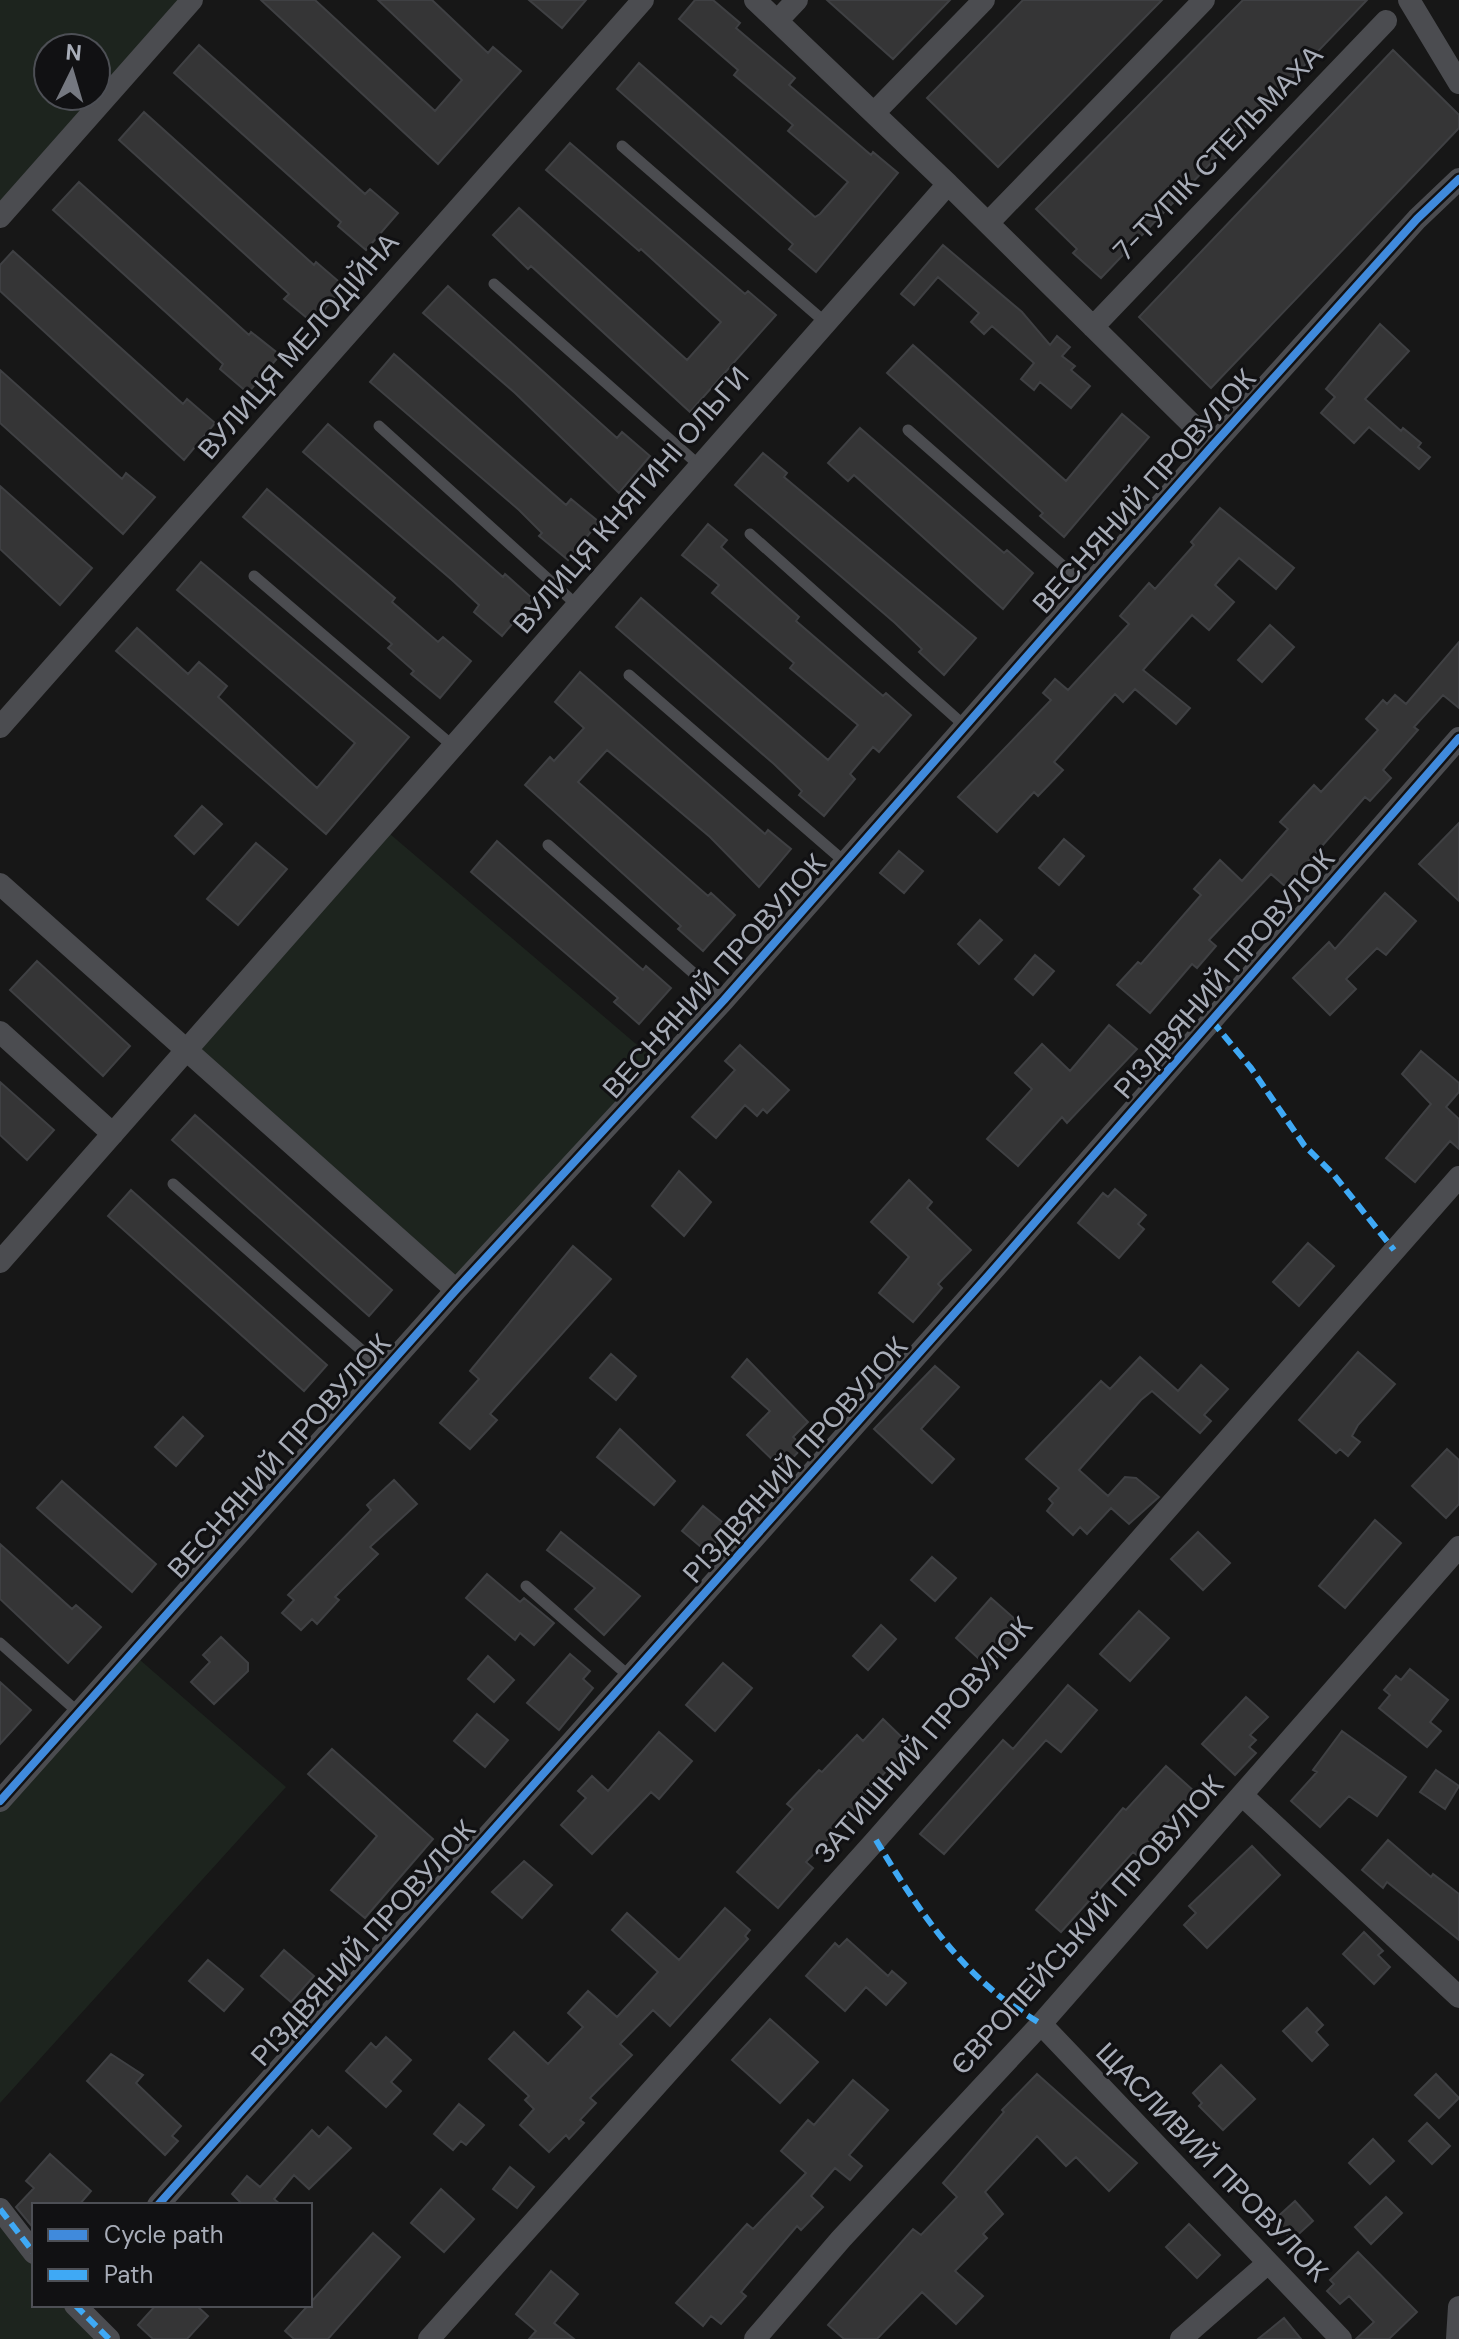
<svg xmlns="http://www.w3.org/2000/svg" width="1459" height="2339" viewBox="0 0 1459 2339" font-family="'DM Sans',sans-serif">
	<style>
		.green { fill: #1d241e; fill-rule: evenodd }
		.building { fill: #353536; stroke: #3f4043; stroke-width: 2 }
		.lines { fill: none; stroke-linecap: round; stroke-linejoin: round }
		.service { stroke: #4b4c50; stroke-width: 11 }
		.minor { stroke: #4b4c50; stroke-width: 22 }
		.quiet { stroke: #3fa9f5; stroke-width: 6; stroke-dasharray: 12 6; stroke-linecap: butt }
		.cycleway-casing { stroke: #111113; stroke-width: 13 }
		.cycleway { stroke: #408adc; stroke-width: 8 }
		.labels { text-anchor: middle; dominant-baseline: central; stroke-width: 6; stroke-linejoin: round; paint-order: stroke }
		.street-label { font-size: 28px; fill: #a8adb8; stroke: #111113 }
	</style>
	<rect width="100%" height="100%" fill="#171717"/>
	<path class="green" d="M0,0H192L0,217ZM48,48H96V96H48Z
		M383,828L663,1067L456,1290L187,1051Z
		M132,1653L286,1787L0,2103V1801Z
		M0,2209L34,2253V2305H75L109,2339H0Z"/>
	<path class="building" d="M261,0H315L435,111L462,80L378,0H432L488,53L493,47L521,71L438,164Z
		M529,0H586L562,28Z
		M695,0H713L740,23L736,28L795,78L789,85L871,155L873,152L898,173L816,272L789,249L793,244L617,89L639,63L815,217L820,214L848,182L788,131L793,125L734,75L738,70L679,19Z
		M827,0H950L893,59Z
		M1023,0H1162L998,167L927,98Z
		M1243,0H1367L1101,278L1073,253L1077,249L1036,209Z
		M199,45L365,194L370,189L398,213L366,250L338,226L341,222L174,73Z
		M1393,50L1459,115V128L1211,388L1139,317Z
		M144,112L314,265L316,262L344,286L313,323L284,299L289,294L119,140Z
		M570,143L745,294L748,291L776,315L690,412L531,266L528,269L493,235L519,208L687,360L721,322L641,249L639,251L546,170Z
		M79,182L249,335L251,332L280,355L248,393L220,369L223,364L53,210Z
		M943,245L1022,312L1050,345L1057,336L1070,347L1062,356L1075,366L1071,370L1090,386L1071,408L1040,382L1034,390L1021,379L1034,363L992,326L984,334L971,322L979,313L938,277L914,305L901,294Z
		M13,251L183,404L187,399L215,423L184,460L0,291V265Z
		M448,286L617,438L622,432L650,456L619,493L515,393L423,313Z
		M1380,324L1409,351L1365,399L1401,431L1403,428L1421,443L1418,447L1430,457L1419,469L1369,427L1354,443L1321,413L1335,397L1326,389Z
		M913,345L1066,481L1122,414L1149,437L1064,537L1040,516L1043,513L887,373Z
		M394,354L566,505L571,499L599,522L568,560L539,536L542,533L519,510L370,382Z
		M0,370L122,479L126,473L155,497L123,534L0,423Z
		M328,424L503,577L505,574L533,599L502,636L474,612L479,605L452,580L303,452Z
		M860,428L1004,553L1007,550L1033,573L1003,609L854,475L848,481L828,463Z
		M763,453L787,473L784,477L976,638L944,675L919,652L922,649L895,623L735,485Z
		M0,486L92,568L60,605L0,549Z
		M267,489L395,598L392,602L438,642L443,637L471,661L440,698L411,674L414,671L388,648L392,644L243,517Z
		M1220,508L1294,568L1276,589L1239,558L1215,585L1234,602L1209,630L1192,615L1143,670L1190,708L1176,724L1135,689L1123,702L1115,694L1054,762L1063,770L1038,796L1034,792L997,832L958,797L1051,700L1043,693L1055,679L1068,690L1129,624L1120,616L1149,583L1155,589L1194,545L1191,542Z
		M708,524L727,540L721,547L799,617L796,621L883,696L886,693L911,715L879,752L873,747L850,774L855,779L824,816L799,795L802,791L774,764L616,627L641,598L828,760L858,725L790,668L794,663L712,593L719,585L682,555Z
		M201,562L409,737L326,834L116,651L137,628L188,674L199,662L227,686L218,697L317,788L355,743L177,590Z
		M1270,625L1294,647L1262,682L1238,660Z
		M1459,642V708L1443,695L1414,727L1418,730L1383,770L1391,778L1370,801L1365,797L1286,887L1271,874L1209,940L1216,946L1197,968L1192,964L1150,1013L1117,985L1138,962L1141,964L1201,895L1194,889L1220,860L1242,881L1288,829L1280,822L1314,785L1321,792L1378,730L1366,719L1383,700L1387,704L1395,695L1406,704Z
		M580,672L765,834L768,830L791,849L759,887L710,837L607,750L578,782L708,896L711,893L735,915L703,951L678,929L681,926L525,785L550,757L554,761L584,728L555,702Z
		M202,806L222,824L194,854L175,836Z
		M1459,823V901L1419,864Z
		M1064,839L1084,856L1059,885L1039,868Z
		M497,841L643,970L646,966L671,988L639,1024L614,1002L618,998L471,872Z
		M256,843L287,869L238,925L207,899Z
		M899,851L923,871L904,893L880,873Z
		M1385,893L1416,921L1386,955L1377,948L1346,979L1356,989L1330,1015L1293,978L1329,942L1335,949Z
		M980,920L1002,940L979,964L958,944Z
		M1035,955L1054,971L1033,995L1015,979Z
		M37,961L130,1046L103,1076L10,990Z
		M1109,1025L1137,1049L1067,1123L1062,1117L1018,1166L987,1139L1032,1089L1015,1073L1042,1044L1070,1071Z
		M740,1045L789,1090L767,1113L763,1109L757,1116L745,1105L716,1138L692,1117L735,1070L725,1061Z
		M1421,1051L1459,1083V1092L1446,1107L1459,1119V1149L1450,1141L1415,1182L1386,1158L1431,1104L1402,1074Z
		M0,1082L54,1130L27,1160L0,1135Z
		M195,1115L392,1290L369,1316L172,1140Z
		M679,1171L711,1202L684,1236L652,1206Z
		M909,1180L932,1202L927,1208L971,1250L938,1284L942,1288L913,1322L879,1293L909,1257L871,1222Z
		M1115,1189L1146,1215L1138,1224L1144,1229L1119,1258L1078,1223L1103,1193L1108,1197Z
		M131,1190L327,1365L304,1391L108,1216Z
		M1308,1243L1334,1266L1299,1306L1273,1282Z
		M573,1246L611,1279L490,1414L497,1420L470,1449L440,1423L479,1379L470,1371Z
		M1358,1352L1395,1384L1358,1425L1352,1436L1360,1442L1348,1456L1340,1449L1336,1453L1299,1420Z
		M611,1354L636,1376L616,1400L590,1378Z
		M1140,1357L1178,1391L1201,1365L1228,1389L1204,1415L1211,1421L1200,1433L1152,1391L1141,1400L1079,1470L1108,1496L1125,1477L1136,1478L1159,1497L1129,1524L1111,1508L1087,1534L1080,1527L1073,1535L1047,1511L1053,1503L1049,1499L1059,1488L1026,1459L1101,1381L1110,1389Z
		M747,1359L808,1422L793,1437L803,1447L782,1469L747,1435L770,1411L732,1377Z
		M935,1366L959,1387L921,1429L954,1459L932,1483L874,1429Z
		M183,1417L203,1436L176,1466L155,1447Z
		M620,1429L675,1481L654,1505L597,1457Z
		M1447,1449L1459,1460V1504L1446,1518L1412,1486Z
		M394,1480L417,1504L370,1547L378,1554L335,1597L339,1600L317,1624L312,1619L301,1630L282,1613L294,1600L288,1595L371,1510L367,1505Z
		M62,1481L156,1564L132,1592L37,1508Z
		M703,1506L728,1527L707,1552L682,1531Z
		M1375,1520L1401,1543L1345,1608L1319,1586Z
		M561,1532L640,1596L604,1635L575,1609L595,1588L547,1550Z
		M1198,1532L1230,1563L1203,1590L1171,1559Z
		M0,1544L72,1609L76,1605L101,1627L68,1663L0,1599Z
		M932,1557L956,1578L935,1601L911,1580Z
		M487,1574L520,1602L524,1598L554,1623L534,1645L520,1633L515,1640L466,1598Z
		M991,1598L1024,1627L988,1667L956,1638Z
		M1139,1611L1169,1638L1130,1681L1100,1654Z
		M881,1625L896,1639L868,1670L853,1656Z
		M221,1637L248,1663V1671L214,1704L191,1682L210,1662L203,1655Z
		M570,1654L590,1671L583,1679L593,1688L559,1730L527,1703Z
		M488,1656L514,1680L494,1702L468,1679Z
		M723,1663L752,1688L715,1731L686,1705Z
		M1410,1669L1448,1700L1430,1722L1441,1731L1427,1747L1379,1708L1390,1695L1384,1690L1396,1676L1401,1680Z
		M0,1682L31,1710L0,1744Z
		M1068,1685L1097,1710L1061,1752L1046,1740L944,1854L920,1834L1003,1740L1013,1749Z
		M1246,1697L1268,1717L1250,1735L1256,1740L1249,1747L1256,1753L1235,1775L1202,1744Z
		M477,1714L508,1740L485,1767L454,1741Z
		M883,1719L915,1750L895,1771L890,1767L856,1804L859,1807L806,1862L813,1868L778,1908L737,1872L793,1809L787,1804L819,1770L822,1772L857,1735L863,1741Z
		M1342,1731L1406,1777L1377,1816L1349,1796L1320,1827L1291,1801L1317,1772L1313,1770Z
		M659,1732L692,1761L659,1799L651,1792L592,1854L561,1825L586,1798L578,1791L592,1776L608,1791Z
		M332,1749L433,1839L365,1918L331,1890L377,1836L308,1774Z
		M1166,1766L1194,1791L1138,1856L1133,1852L1061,1932L1036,1910L1123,1808L1126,1810Z
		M1436,1770L1459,1786L1445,1809L1420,1792Z
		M1388,1840L1431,1877L1433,1874L1459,1894V1940L1387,1882L1383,1888L1362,1870Z
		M1252,1846L1280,1875L1207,1948L1184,1925L1196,1913L1189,1906Z
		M524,1861L552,1885L522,1918L492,1892Z
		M725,1908L750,1930L745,1936L748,1939L670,2026L653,2010L620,2044L632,2055L590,2098L596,2103L580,2120L584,2123L569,2139L566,2135L549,2152L520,2125L534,2109L525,2100L529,2096L489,2059L514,2032L548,2064L583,2027L568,2013L588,1991L617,2017L658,1972L612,1930L627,1913L679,1960Z
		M1364,1932L1383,1951L1378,1955L1390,1967L1374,1984L1343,1954Z
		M847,1939L888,1976L892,1971L906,1983L886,2005L866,1987L845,2011L806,1976L835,1943L839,1947Z
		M284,1950L314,1976L291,2002L261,1976Z
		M208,1960L243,1989L224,2011L189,1981Z
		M1307,2008L1323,2025L1316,2032L1328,2045L1312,2061L1283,2031Z
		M770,2019L818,2062L780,2103L732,2060Z
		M386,2037L411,2060L391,2082L401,2091L386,2107L346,2071L371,2043L376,2048Z
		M111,2054L143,2075L136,2083L181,2126L172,2136L178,2141L165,2155L87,2081Z
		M1221,2065L1255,2099L1223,2130L1199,2106L1202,2103L1193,2093Z
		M1037,2074L1137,2163L1109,2191L1076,2157L1066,2166L1037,2136L985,2192L1003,2214L983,2234L987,2238L955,2271L983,2296L956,2324L922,2292L877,2339H844L828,2325L913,2229L921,2235L957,2197L943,2183L1004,2112L1002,2110Z
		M1436,2074L1459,2098L1439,2118L1415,2095Z
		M853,2080L888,2110L849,2155L862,2166L850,2180L835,2168L811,2196L823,2207L801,2230L797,2226L741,2292L746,2296L721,2324L711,2316L703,2326L676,2303L747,2224L753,2229L806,2173L781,2151L808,2120L814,2125Z
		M459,2104L484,2125L466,2145L461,2141L453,2150L434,2134Z
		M1427,2123L1450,2146L1432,2164L1409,2141Z
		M328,2127L351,2148L309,2189L294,2175L274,2199L281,2205H243L232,2194L247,2176L260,2187L312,2130L319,2137Z
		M1373,2139L1394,2161L1370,2184L1349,2163Z
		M50,2154L91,2191L79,2205H34V2229L16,2207L34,2188L26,2181Z
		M510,2167L534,2187L517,2208L493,2189Z
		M441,2189L474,2219L444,2252L411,2223Z
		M1386,2197L1402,2213L1371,2244L1355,2227Z
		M1295,2201L1313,2221L1292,2240L1274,2220Z
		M1189,2224L1220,2255L1197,2278L1166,2247Z
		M373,2233L400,2257L328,2339H294L285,2331Z
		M1358,2252L1417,2312L1389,2339H1356L1374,2322L1349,2296L1340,2304L1327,2291L1334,2284L1330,2280Z
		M551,2271L578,2294L554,2323L574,2339H529L536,2331L516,2314Z
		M156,2305H196L208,2316L187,2339H153L138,2325Z
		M1284,2318L1301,2339H1258Z"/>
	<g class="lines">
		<path class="service" d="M622,146L826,323
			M494,284L700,466
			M379,426L578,606
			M908,430L1087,587
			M750,534L966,727
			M254,576L454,747
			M629,675L846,863
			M548,845L724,1000
			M173,1184L384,1370
			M526,1586L630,1677
			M0,1643L79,1713"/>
		<path class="minor" d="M755,0L948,184
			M1409,0L1459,83
			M778,20L797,0
			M874,113L984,0
			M0,217L192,0
			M988,223L1204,0
			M1093,327L1386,21
			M0,727L643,0
			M0,884L456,1290
			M0,1032L113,1134
			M0,1262L948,184L1213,445
			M1243,1796L1459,1997
			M0,1801L456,1290L724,1000L1213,445L1417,219L1459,179
			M1041,2024L1341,2339
			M158,2205L987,1277L1459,738
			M0,2209L34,2253
			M75,2305L109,2339
			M429,2339L876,1840L1459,1177
			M755,2339L841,2239L1041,2024L1459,1547
			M1181,2339L1268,2263
			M1457,2339L1459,2307"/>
		<path class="quiet" d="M1212,1021L1251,1068L1304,1145L1334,1175L1394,1250
			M876,1840C907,1892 943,1948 990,1988C1005,2002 1024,2013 1041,2024
			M0,2209L34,2253
			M75,2305L109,2339"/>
		<g class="cycleway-casing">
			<path id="cycleway" d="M0,1801L456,1290L724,1000L1213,445L1417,219L1459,179
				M158,2205L987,1277L1459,738"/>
		</g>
		<use href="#cycleway" class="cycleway"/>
	</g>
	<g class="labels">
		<g class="street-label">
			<text transform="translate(1218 153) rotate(-46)">7-ТУПІК СТЕЛЬМАХА</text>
			<text transform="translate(298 346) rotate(-49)">ВУЛИЦЯ МЕЛОДІЙНА</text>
			<text transform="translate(1144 491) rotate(-48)">ВЕСНЯНИЙ ПРОВУЛОК</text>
			<text transform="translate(631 500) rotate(-49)">ВУЛИЦЯ КНЯГИНІ ОЛЬГИ</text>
			<text transform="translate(1224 974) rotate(-49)">РІЗДВЯНИЙ ПРОВУЛОК</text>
			<text transform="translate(714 976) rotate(-48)">ВЕСНЯНИЙ ПРОВУЛОК</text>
			<text transform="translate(279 1456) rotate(-48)">ВЕСНЯНИЙ ПРОВУЛОК</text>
			<text transform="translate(795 1460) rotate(-48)">РІЗДВЯНИЙ ПРОВУЛОК</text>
			<text transform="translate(923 1740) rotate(-49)">ЗАТИШНИЙ ПРОВУЛОК</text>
			<text transform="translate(1087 1925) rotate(-48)">ЄВРОПЕЙСЬКИЙ ПРОВУЛОК</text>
			<text transform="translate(363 1943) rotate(-48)">РІЗДВЯНИЙ ПРОВУЛОК</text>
			<text transform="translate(1212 2162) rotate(46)">ЩАСЛИВИЙ ПРОВУЛОК</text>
		</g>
	</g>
	<rect x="32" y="2203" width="280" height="104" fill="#111113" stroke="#4d4f55" stroke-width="2"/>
	<rect x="48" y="2229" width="40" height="12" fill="#408adc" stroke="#4d4f55" stroke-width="2"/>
	<text x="104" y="2243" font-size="24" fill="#a8adb8">Cycle path</text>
	<rect x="48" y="2269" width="40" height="12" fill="#3fa9f5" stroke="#4d4f55" stroke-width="2"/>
	<text x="104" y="2283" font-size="24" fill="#a8adb8">Path</text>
	<g transform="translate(72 72) rotate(5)"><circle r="38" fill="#111113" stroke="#4d4f55" stroke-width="2"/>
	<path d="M0-6L14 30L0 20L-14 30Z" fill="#757880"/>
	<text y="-12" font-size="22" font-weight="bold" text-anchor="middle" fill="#a8adb8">N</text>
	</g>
</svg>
